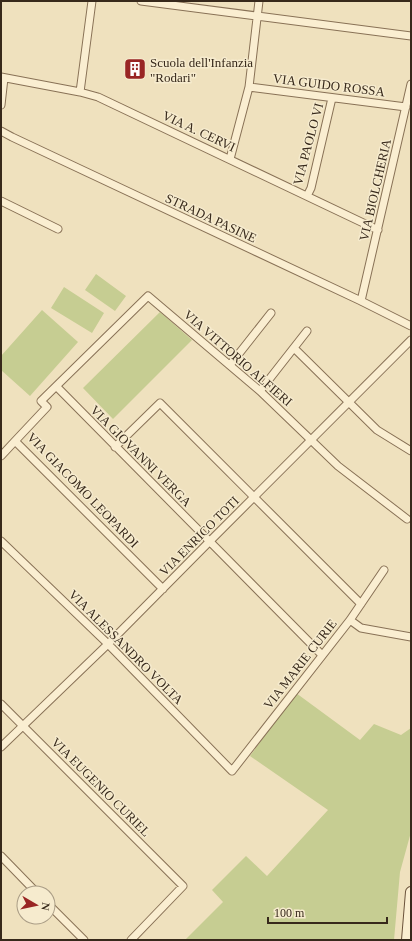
<svg xmlns="http://www.w3.org/2000/svg" width="412" height="941" viewBox="0 0 412 941" font-family="'Times New Roman',serif">
	<style>
		.green { fill: #c6cd92 }
		.lines { fill: none; stroke-linecap: round; stroke-linejoin: round }
		.minor-casing { stroke: #887156; stroke-width: 9 }
		.secondary-casing { stroke: #6a523a; stroke-width: 12 }
		.minor { stroke: #faeed1; stroke-width: 7 }
		.secondary { stroke: #faeed1; stroke-width: 10 }
		.labels { text-anchor: middle; dominant-baseline: central; stroke-width: 3; stroke-linejoin: round; paint-order: stroke }
		.poi-label { font-size: 13px; fill: #37291b; stroke: #f6ebce; text-anchor: start }
		.street-label { font-size: 13px; fill: #37291b; stroke: #f6ebce }
	</style>
	<rect width="100%" height="100%" fill="#efe1be"/>
	<path class="green" d="M96,274L126,296L115,311L85,290Z
		M64,287L104,313L92,333L51,308Z
		M42,310L78,342L30,396L1,370V356Z
		M160,312L192,340L113,419L83,388Z
		M296,693L360,740L374,724L401,735L411,728V832L400,872L394,940H185L223,902L212,890L246,856L267,876L328,810L250,756Z"/>
	<g class="lines">
		<g class="minor-casing">
			<path id="minor" d="M141,1L411,36
				M1,77L80,92L98,97L378,230
				M249,87L406,107
				M80,92L92,1
				M1,105L4,78
				M1,131L12,137L361,301L411,326
				M230,159L249,87L259,1
				M307,196L311,188L332,98
				M1,201L58,229
				M361,301L411,84
				M294,348L377,430L411,451
				M230,365L271,313
				M57,387L322,655
				M260,391L307,331
				M115,447L160,403L361,604
				M1,456L15,441
				M1,541L108,644L232,771L350,620L384,570
				M163,589L15,441L47,407L41,401L148,296L260,391L338,466L407,519
				M350,620L361,628L411,637
				M1,704L183,886L131,940
				M1,747L108,644L210,541L411,340
				M1,856L37,893
				M48,904L84,940"/>
		</g>
		<g class="secondary-casing">
			<path id="secondary" d="M407,940L411,892"/>
		</g>
		<use href="#minor" class="minor"/>
		<use href="#secondary" class="secondary"/>
	</g>
	<defs>
		<g id="building-square" transform="scale(1.15)"><rect x="-9" y="-9" width="18" height="18" rx="4" fill="#992524" stroke="#f6ebce"/><path d="M-4-6H4V6H1V3H-1V6H-4ZM-2.5-4.3h1.7v1.8h-1.7ZM.8-4.3h1.7v1.8H.8ZM-2.5-1h1.7V.8h-1.7ZM.8-1h1.7V.8H.8Z" fill="#fff"/></g>
	</defs>
	<g fill-rule="evenodd">
		<use href="#building-square" x="135" y="69"/>
	</g>
	<g class="labels">
		<g class="poi-label">
			<text x="150" y="62">Scuola dell'Infanzia<tspan x="150" dy="15">"Rodari"</tspan></text>
		</g>
		<g class="street-label">
			<text transform="translate(329 85) rotate(7)">VIA GUIDO ROSSA</text>
			<text transform="translate(199 131) rotate(25)">VIA A. CERVI</text>
			<text transform="translate(308 144) rotate(-75)">VIA PAOLO VI</text>
			<text transform="translate(375 190) rotate(-77)">VIA BIOLCHERIA</text>
			<text transform="translate(211 218) rotate(25)">STRADA PASINE</text>
			<text transform="translate(238 358) rotate(41)">VIA VITTORIO ALFIERI</text>
			<text transform="translate(141 456) rotate(45)">VIA GIOVANNI VERGA</text>
			<text transform="translate(83 490) rotate(46)">VIA GIACOMO LEOPARDI</text>
			<text transform="translate(199 536) rotate(-45)">VIA ENRICO TOTI</text>
			<text transform="translate(126 647) rotate(45)">VIA ALESSANDRO VOLTA</text>
			<text transform="translate(300 664) rotate(-52)">VIA MARIE CURIE</text>
			<text transform="translate(101 787) rotate(45)">VIA EUGENIO CURIEL</text>
		</g>
	</g>
	<rect width="412" height="941" fill="none" stroke="#37291b" stroke-width="4"/>
	<g transform="translate(36 905) rotate(99)"><circle r="19" fill="#f6ebce" stroke="#aa9d86"/>
	<path d="M0-3L7 15L0 10L-7 15Z" fill="#992524"/>
	<text y="-6" font-size="11" font-weight="bold" text-anchor="middle" fill="#37291b">N</text>
	</g>
	<path d="M268 917v6h119v-6" fill="none" stroke="#37291b" stroke-width="2"/>
	<text x="274" y="917" font-size="12" fill="#37291b" stroke="#f6ebce" stroke-width="3" paint-order="stroke">100 m</text>
</svg>
